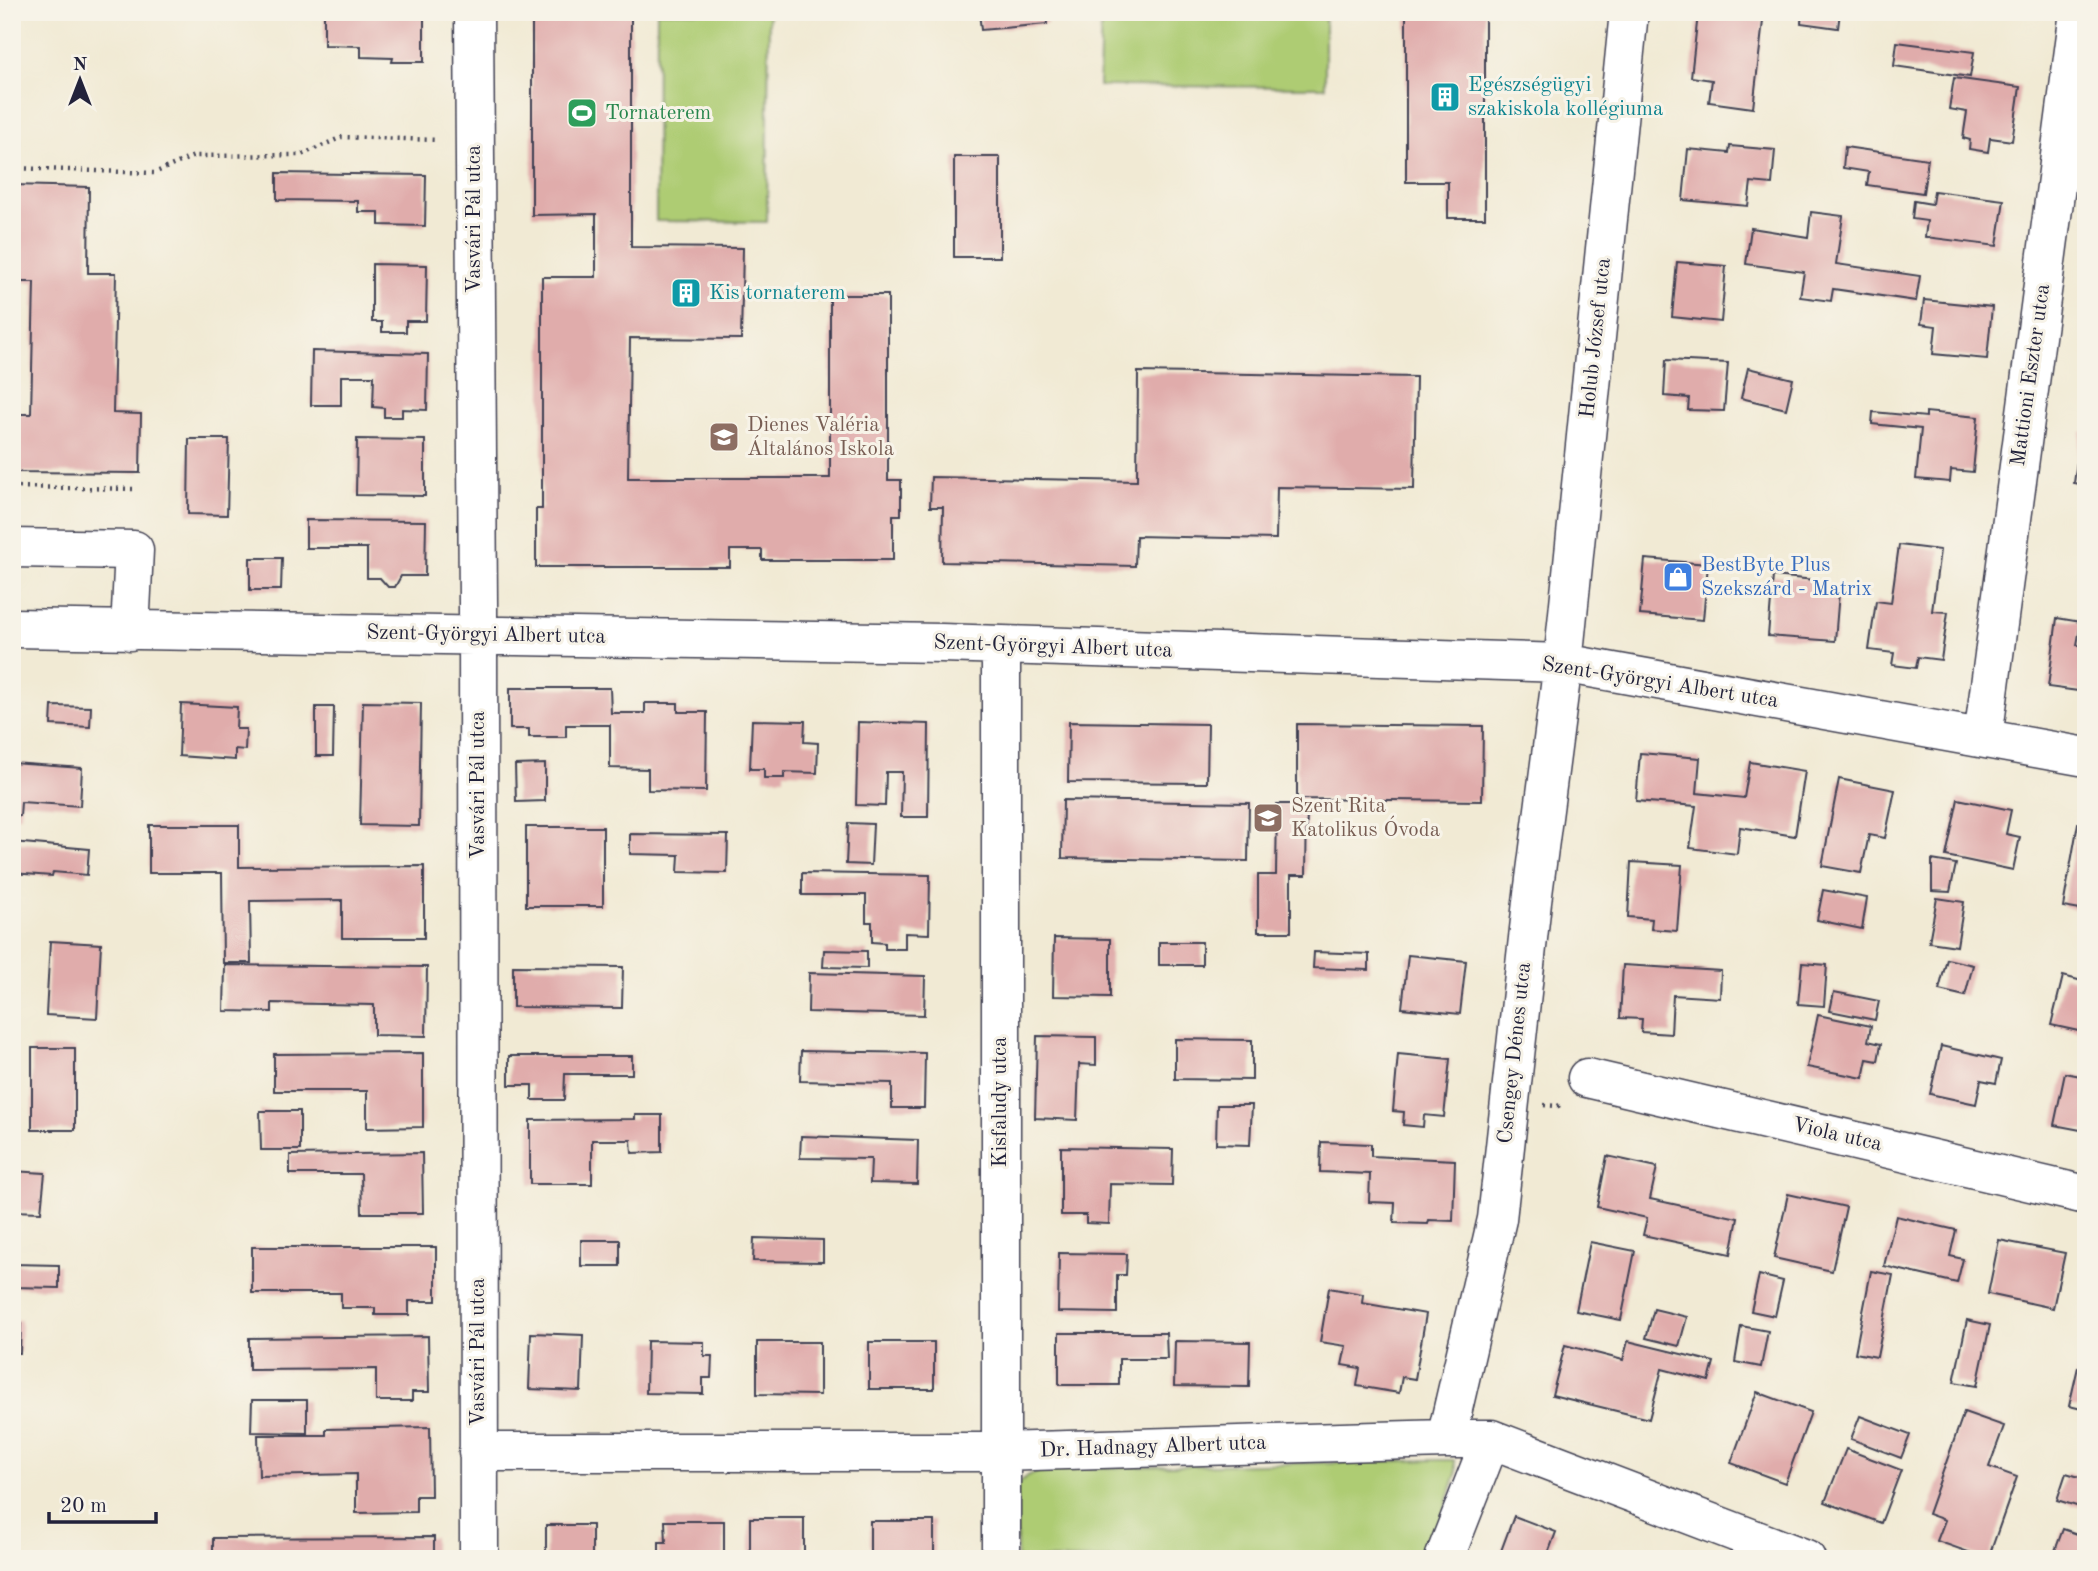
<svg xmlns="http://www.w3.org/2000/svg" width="2098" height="1571" viewBox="0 0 2098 1571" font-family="'Old Standard TT',serif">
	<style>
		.green { fill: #aecc73; stroke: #687757; stroke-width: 2 }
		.building { fill: #e0acab }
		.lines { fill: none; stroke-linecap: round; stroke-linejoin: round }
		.minor-casing { stroke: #414052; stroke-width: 41 }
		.path { stroke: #414052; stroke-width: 4.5; stroke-dasharray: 2 5; stroke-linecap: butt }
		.minor { stroke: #fff; stroke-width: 38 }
		.labels { text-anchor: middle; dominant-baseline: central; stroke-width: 6; stroke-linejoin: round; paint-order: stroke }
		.culture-label { font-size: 21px; fill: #0d838f; stroke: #f7f3e8; text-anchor: start }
		.leisure-label { font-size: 21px; fill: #27864d; stroke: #f7f3e8; text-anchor: start }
		.street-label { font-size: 21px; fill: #22223b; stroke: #f7f3e8 }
		.education-label { font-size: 21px; fill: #785e54; stroke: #f7f3e8; text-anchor: start }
		.shop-label { font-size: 21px; fill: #366cbe; stroke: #f7f3e8; text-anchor: start }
	</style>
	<rect width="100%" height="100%" fill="#f7f3e8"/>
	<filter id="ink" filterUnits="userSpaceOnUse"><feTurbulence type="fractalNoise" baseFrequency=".0143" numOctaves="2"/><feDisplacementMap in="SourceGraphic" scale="14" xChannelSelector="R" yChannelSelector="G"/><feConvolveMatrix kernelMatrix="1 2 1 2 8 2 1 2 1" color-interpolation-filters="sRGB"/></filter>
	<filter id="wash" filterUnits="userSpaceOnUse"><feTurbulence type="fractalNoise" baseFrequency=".00686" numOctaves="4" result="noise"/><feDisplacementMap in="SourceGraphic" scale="28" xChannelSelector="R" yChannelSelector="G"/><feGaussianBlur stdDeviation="1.57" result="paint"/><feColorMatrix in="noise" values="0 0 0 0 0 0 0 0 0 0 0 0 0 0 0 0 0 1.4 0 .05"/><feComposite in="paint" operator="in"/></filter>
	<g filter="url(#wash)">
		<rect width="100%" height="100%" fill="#f1ead4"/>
		<path class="green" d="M657,12H769L767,222L656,221Z
			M1101,12H1325V87L1099,86Z
			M1437,1460H1454L1456,1474L1429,1559H1017V1485L1027,1476L1043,1469Z"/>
		<g id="blocks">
			<path class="building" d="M532,12H631V247L743,248L741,339L630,338L628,478H830V295H888V480H901V515H893V560H762V550H730V567H536V509H542V277H596V214L532,215Z
				M979,12H1046L1047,24L981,30Z
				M1406,12H1485V218H1448V182H1406Z
				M1802,12H1840L1838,28L1801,23Z
				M324,13L424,14V62H392L393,58L361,57V46L324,45Z
				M1698,14L1763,21L1753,108L1709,102L1712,80L1691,77Z
				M1897,42L1974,52L1970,77L1894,66Z
				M1954,78L2020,87L2012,141L1990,138L1988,152L1969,149L1970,140L1963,138L1967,112L1949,109Z
				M1730,146L1775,150L1772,184L1751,182L1748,206L1683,200L1688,149L1729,153Z
				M1845,147L1928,159L1923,193L1867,185L1869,172L1843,168Z
				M954,157H1000V257H954Z
				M277,173L426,175L425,226L379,225V212H358V201L277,200Z
				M12,185L89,187L88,273H116L113,413L141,414L140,473L12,472V414H31L34,282H12Z
				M1934,191L2004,200L1997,246L1925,237L1927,221L1912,219L1914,201L1932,204Z
				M1811,212L1843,216L1836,264L1920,276L1916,301L1833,289L1831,301L1800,297L1804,272L1746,264L1751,228L1808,237Z
				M1677,262L1726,266L1721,322L1672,317Z
				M372,264L427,265L426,321H406V332H382V322H372Z
				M1924,300L1992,307L1987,359L1933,354L1936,326L1921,324Z
				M312,351L428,354L427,410L402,409V417H384V408L373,407L374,376H341V405H311Z
				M1666,360L1728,363L1724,411L1688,410L1689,398L1664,396Z
				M1748,368L1793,379L1786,409L1741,398Z
				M1138,372L1416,377L1414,489L1277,487L1276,539L1136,536L1135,566L942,562L943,507H930L931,477L1137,481Z
				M1873,412L1926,417V412L1978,417L1973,472L1951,470L1950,482L1916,479L1921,429L1872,424Z
				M2081,432H2086V485L2074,483Z
				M189,439H229L227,515L188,514Z
				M357,439L425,440V496L356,495Z
				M306,520L426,521L425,576H401L395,587H388L380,578H367V548H306Z
				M1899,545L1940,550L1932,611L1948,612L1941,660L1918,657L1916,668L1892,665L1894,653L1869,650L1876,601L1891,603Z
				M250,558H282L281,590H250Z
				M1645,559L1708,564L1703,620L1640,615Z
				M1773,576L1815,580L1814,590L1839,592L1835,641L1768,636Z
				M2057,618L2081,622L2077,645L2086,646V692L2048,687Z
				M510,688H610L611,713H645V703H678V712H707L706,791L648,790V769L610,768V725H566V737H529V729H510Z
				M363,702L421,703L419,826L360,825Z
				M181,704L237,707L236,729H246L245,750L235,749V760L179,756Z
				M52,706L91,707L90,727L51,725Z
				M316,707H334L333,756H316Z
				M752,720L805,721L804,742L818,743L817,773L784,772V778H764V769H750Z
				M858,722L929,724L928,817H901L902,772H886L885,806L856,805Z
				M1069,722L1208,724L1207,783L1068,782Z
				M1297,724L1483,726L1482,801L1297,799Z
				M1640,753L1700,758L1697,793L1744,798L1750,762L1805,771L1795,836L1740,827L1737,854L1690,848L1696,806L1636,801Z
				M12,763L82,768L80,806L21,802L20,816H12Z
				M545,764V801L516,802L515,765Z
				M1839,779L1895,790L1885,838L1869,835L1861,873L1822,866Z
				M1958,799L2011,810L2006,834L2020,837L2013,870L1946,856Z
				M1063,800L1249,803L1248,861L1062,858Z
				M1277,804H1307L1306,875H1291V932H1258V875H1276Z
				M848,823L873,824L871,865L846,864Z
				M2078,823L2086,824V911L2063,907Z
				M149,825H239V867L424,866V938H342V900L250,901L251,963H223L222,873H149Z
				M526,827H603V906H526Z
				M630,834L728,835L727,873L678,872L679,855L630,854Z
				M12,842L89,849L87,875L53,872L52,876L12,873Z
				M1932,860L1956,864L1950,892L1932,891Z
				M1631,862L1682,865L1677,931L1651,929L1652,919L1628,917Z
				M802,873L930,875L929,934L905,933V949H885V943L872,942V922H866V895H802Z
				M1823,890L1867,898L1862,929L1817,920Z
				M1937,898L1964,902L1957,946L1929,942Z
				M1054,938L1110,939V997L1053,996Z
				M50,941L101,944L97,1018L46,1015Z
				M1159,942H1202V965H1159Z
				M824,950L867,951V968L823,967Z
				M1314,952L1369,954V970L1313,968Z
				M1408,955L1466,961L1460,1014L1402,1008Z
				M1947,959L1973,965L1965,996L1939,990Z
				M1802,963L1827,965L1824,1006L1798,1004Z
				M225,965L427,967L426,1036L374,1035V1005L272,1003V1012L224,1011Z
				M1623,965L1721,971L1720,998L1673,995L1671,1034L1641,1032L1642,1019L1620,1018Z
				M513,966L623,967L622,1008L513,1007Z
				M809,973L925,976L924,1015L808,1012Z
				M2063,976L2086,982V1023L2083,1032L2051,1025Z
				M1834,992L1879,1001L1875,1020L1830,1011Z
				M1818,1015L1871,1026L1868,1041L1881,1044L1878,1061L1867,1059L1863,1078L1807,1067Z
				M1037,1036L1096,1037V1065L1079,1064L1077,1120L1035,1118Z
				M1175,1039L1252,1040V1080L1175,1079Z
				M1941,1046L2001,1060L1996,1083L1981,1080L1976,1104L1930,1094Z
				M32,1048H75V1130H32Z
				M801,1051L925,1053L924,1108H892V1083L800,1081Z
				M423,1053V1127L367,1128V1091H274V1054Z
				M1398,1054L1450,1059L1444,1117L1424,1115L1423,1127L1403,1125L1404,1112L1393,1111Z
				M509,1056H632V1074H565L564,1100H532V1085H509Z
				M2065,1073L2086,1077V1131L2054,1125Z
				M1217,1105H1252L1250,1145L1216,1144Z
				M260,1111H300V1150H261Z
				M635,1115H662V1152L632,1153L631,1140H592V1184H530V1120L635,1119Z
				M801,1136L918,1140L917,1184L870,1183L871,1159L800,1158Z
				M1321,1142L1371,1144V1156L1455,1160L1453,1221L1429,1220L1428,1224L1394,1223L1395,1203L1369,1202L1370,1174L1320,1172Z
				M1061,1147L1173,1149L1172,1185L1110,1184L1109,1224L1086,1223V1215H1061Z
				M422,1153L423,1213H362L361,1174H290V1155Z
				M1607,1156L1657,1167L1650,1199L1738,1218L1731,1254L1643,1235L1647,1218L1597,1207Z
				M12,1171L45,1173L41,1212L12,1211Z
				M1788,1194L1846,1207L1832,1271L1774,1258Z
				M1896,1216L1956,1230L1950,1256L1963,1259L1957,1283L1884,1266Z
				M754,1238L823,1240V1262L753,1261Z
				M581,1240H620V1266H581Z
				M1999,1240L2065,1253L2053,1308L1988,1294Z
				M1590,1242L1635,1251L1621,1320L1576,1311Z
				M252,1247H436V1301H409V1315H375V1308H341V1293H252Z
				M1059,1253L1127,1254L1126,1275H1117V1313L1058,1312Z
				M12,1264L59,1265V1288L12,1287Z
				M1871,1271L1893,1275L1877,1357L1855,1353Z
				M1759,1275L1783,1281L1775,1316L1751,1311Z
				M1329,1288L1363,1294L1362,1303L1426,1314L1415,1379L1402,1377L1399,1393L1357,1386L1360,1368L1342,1365L1346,1346L1320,1342Z
				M1654,1309L1687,1317L1679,1346L1646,1338Z
				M12,1320H21L20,1353H12Z
				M1967,1320L1990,1325L1977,1386L1954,1382Z
				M1741,1326L1768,1331L1761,1367L1735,1362Z
				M531,1333L583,1335L581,1391L529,1389Z
				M1059,1333H1166L1167,1359H1119V1385H1059Z
				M428,1336L429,1392H412V1401H376V1369L249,1370V1338Z
				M647,1341L704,1342V1356H712L711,1378H703V1394L646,1393Z
				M1175,1341L1250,1342L1249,1387L1174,1386Z
				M1628,1341L1714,1362L1709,1381L1662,1369L1649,1419L1552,1395L1565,1345L1623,1360Z
				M757,1342H820V1395L757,1394Z
				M869,1342H934V1389H869Z
				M2078,1367L2086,1369V1410L2069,1406Z
				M1757,1392L1811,1412L1785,1483L1731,1463Z
				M252,1400H307V1433L251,1432Z
				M1964,1412L2004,1426L1989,1467L2017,1477L1988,1559L1937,1541L1945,1520L1928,1514Z
				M1860,1416L1910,1435L1901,1458L1851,1439Z
				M430,1427L431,1496H416V1512L356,1513V1474L259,1476L258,1435H326V1429Z
				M1846,1449L1901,1470L1881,1523L1825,1502Z
				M2066,1473L2086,1479V1509L2057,1500Z
				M1514,1516L1556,1532L1546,1559H1498Z
				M750,1518H804V1559H750Z
				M665,1521H724V1559H659V1542H666Z
				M870,1521H934V1559H870Z
				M546,1525H592V1559H546Z
				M2063,1529L2086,1537V1559H2052Z
				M434,1537V1559H213V1538Z"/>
		</g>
	</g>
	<g filter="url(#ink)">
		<use href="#blocks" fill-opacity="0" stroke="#414052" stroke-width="2"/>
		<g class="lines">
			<g class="minor-casing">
				<path id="minor" d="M474,12L478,603L479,1559
					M12,548L134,550L130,631
					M12,628L942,643L1563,663L2086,757
					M1983,738L2079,12
					M1587,1078L2086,1195
					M1446,1439L1497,1219L1532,902L1563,663L1629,12
					M478,1452H1000L1446,1439H1491L1806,1559
					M1001,1559V645
					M1444,1559L1491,1439"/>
			</g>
			<path class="path" d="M12,168L154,173L194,156L301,155L342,137L438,140
				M12,487L137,489
				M1544,1105L1558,1106L1563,1103"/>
			<use href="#minor" class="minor"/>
		</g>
	</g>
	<defs>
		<g id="building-square" transform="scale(1.575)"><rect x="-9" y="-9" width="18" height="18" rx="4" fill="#0f9aa8" stroke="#f7f3e8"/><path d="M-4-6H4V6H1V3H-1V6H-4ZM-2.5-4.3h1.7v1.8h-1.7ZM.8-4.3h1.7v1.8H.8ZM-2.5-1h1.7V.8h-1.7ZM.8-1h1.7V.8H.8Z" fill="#fff"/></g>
		<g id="stadium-square" transform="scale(1.575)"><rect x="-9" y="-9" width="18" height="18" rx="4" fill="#2e9e5b" stroke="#f7f3e8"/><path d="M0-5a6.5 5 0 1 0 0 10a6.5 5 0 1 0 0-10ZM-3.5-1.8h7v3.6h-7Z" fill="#fff"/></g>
		<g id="school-square" transform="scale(1.575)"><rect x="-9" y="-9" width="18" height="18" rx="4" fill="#8d6e63" stroke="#f7f3e8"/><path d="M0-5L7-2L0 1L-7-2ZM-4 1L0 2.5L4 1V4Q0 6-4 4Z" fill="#fff"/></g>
		<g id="shop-square" transform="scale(1.575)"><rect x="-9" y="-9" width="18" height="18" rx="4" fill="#3f7fe0" stroke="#f7f3e8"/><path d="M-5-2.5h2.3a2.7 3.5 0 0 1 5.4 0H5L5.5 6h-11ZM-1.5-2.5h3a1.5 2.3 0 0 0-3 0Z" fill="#fff"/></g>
	</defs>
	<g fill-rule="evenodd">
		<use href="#building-square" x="1445" y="97"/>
		<use href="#stadium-square" x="582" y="113"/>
		<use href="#building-square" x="686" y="293"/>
		<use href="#school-square" x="724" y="437"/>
		<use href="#shop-square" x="1678" y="577"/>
		<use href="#school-square" x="1268" y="818"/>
	</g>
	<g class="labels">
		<g class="culture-label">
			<text x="1468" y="85">Egészségügyi<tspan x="1468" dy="24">szakiskola kollégiuma</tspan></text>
			<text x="709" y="293">Kis tornaterem</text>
		</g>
		<g class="leisure-label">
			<text x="605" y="113">Tornaterem</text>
		</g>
		<g class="street-label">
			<text transform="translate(474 219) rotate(-90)">Vasvári Pál utca</text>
			<text transform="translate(1596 338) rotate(-84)">Holub József utca</text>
			<text transform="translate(2031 375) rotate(-82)">Mattioni Eszter utca</text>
			<text transform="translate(486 635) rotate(1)">Szent-Györgyi Albert utca</text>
			<text transform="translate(1053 647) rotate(2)">Szent-Györgyi Albert utca</text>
			<text transform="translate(1660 683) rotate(9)">Szent-Györgyi Albert utca</text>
			<text transform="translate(478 785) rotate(-90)">Vasvári Pál utca</text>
			<text transform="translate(1515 1053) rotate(-84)">Csengey Dénes utca</text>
			<text transform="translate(1000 1102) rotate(-90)">Kisfaludy utca</text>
			<text transform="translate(1837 1135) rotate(13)">Viola utca</text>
			<text transform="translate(478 1352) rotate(-90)">Vasvári Pál utca</text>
			<text transform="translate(1153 1447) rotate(-2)">Dr. Hadnagy Albert utca</text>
		</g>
		<g class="education-label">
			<text x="747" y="425">Dienes Valéria<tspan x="747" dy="24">Általános Iskola</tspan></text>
			<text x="1291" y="806">Szent Rita<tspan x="1291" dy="24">Katolikus Óvoda</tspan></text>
		</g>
		<g class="shop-label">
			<text x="1701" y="565">BestByte Plus<tspan x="1701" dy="24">Szekszárd - Matrix</tspan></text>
		</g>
	</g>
	<rect width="2098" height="1571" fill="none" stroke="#f7f3e8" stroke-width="42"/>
	<g transform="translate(80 80)" stroke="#f7f3e8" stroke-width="5" paint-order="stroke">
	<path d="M0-5L12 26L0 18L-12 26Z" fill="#22223b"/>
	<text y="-10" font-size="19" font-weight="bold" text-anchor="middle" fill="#22223b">N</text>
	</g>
	<path d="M49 1512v10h107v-10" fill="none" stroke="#22223b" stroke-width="3.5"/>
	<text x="60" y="1512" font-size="21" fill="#22223b" stroke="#f7f3e8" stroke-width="5" paint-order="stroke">20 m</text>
</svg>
